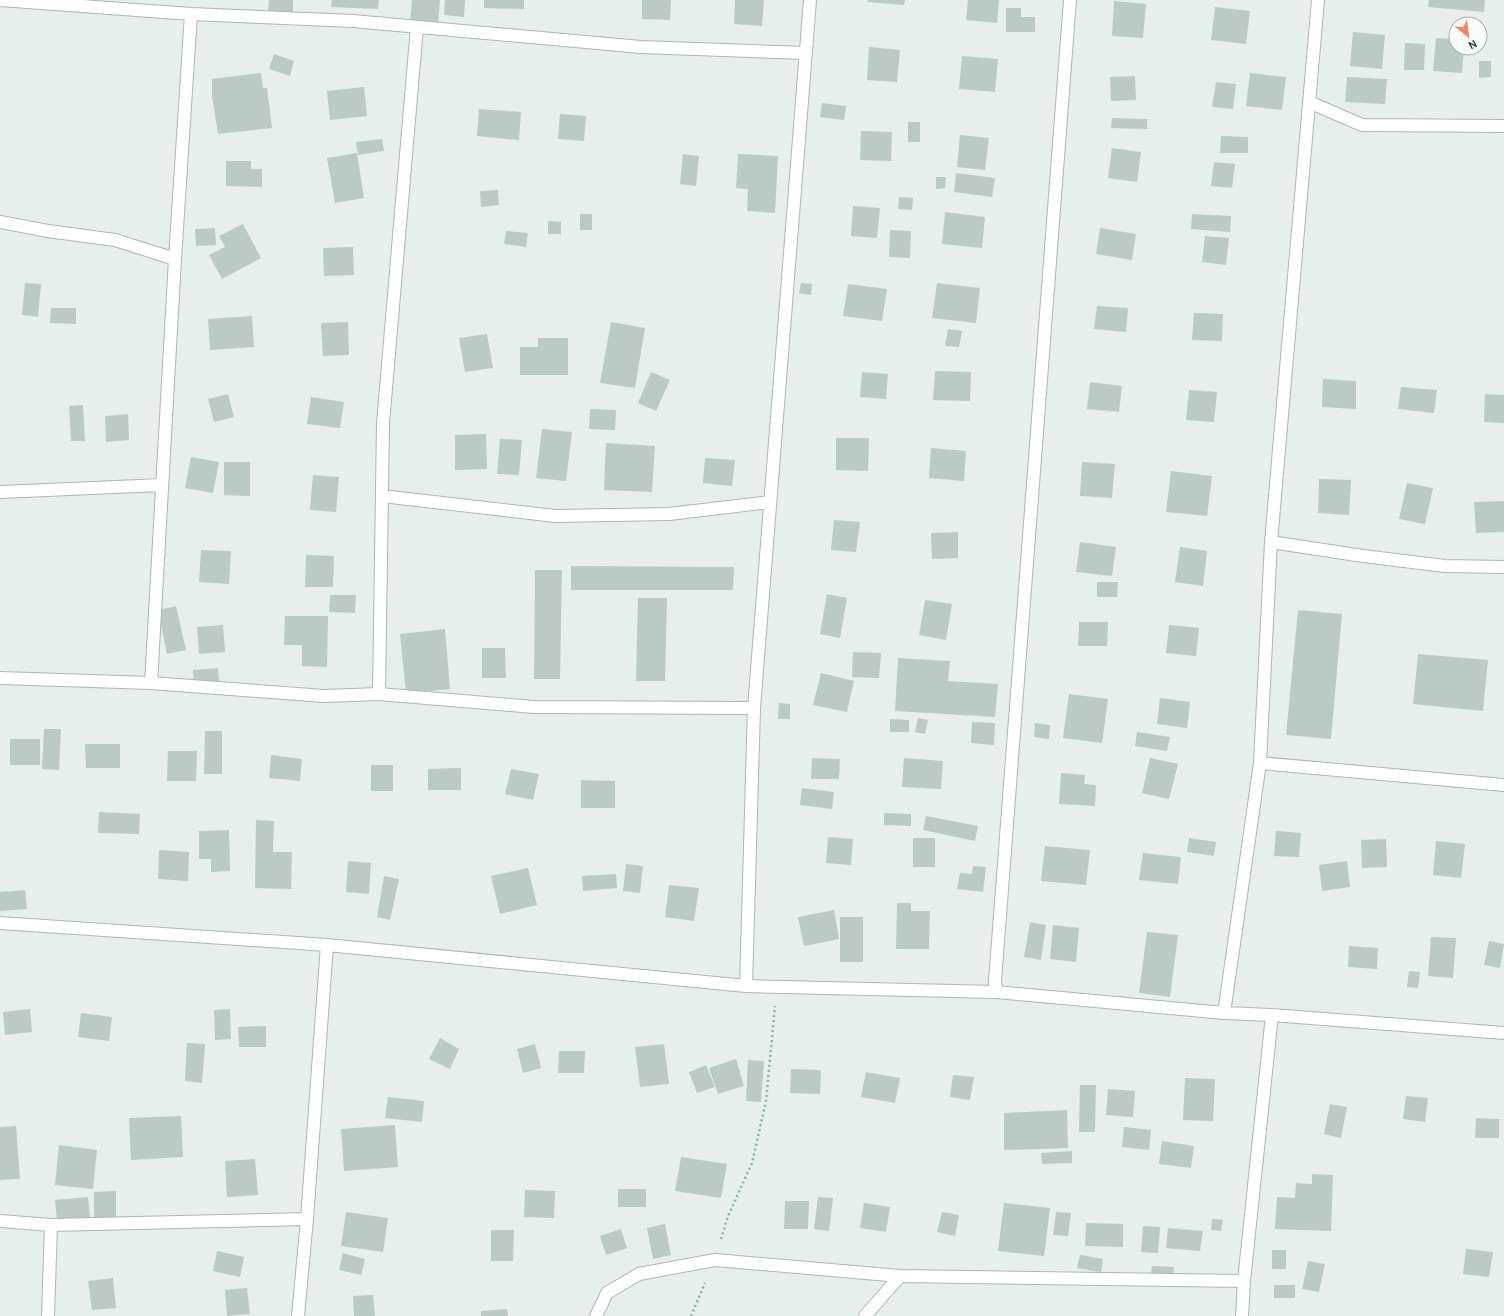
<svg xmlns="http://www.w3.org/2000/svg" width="1504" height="1316" viewBox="0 0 1504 1316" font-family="Overpass,sans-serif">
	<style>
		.building { fill: #bbcac4 }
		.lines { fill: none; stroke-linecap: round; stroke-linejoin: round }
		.street-casing { stroke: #a8b8b2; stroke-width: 14 }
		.path { stroke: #86b3a5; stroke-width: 2.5; stroke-dasharray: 2 3; stroke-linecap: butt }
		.street { stroke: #fff; stroke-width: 12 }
	</style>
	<rect width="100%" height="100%" fill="#e6efeb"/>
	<path class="building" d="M269,0H293V14L268,12Z
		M332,0H379L378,9L331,7Z
		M412,0H440L438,24L410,23Z
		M445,0H465L464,17L444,15Z
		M484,0H524V9L484,8Z
		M642,0H671L670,20L642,19Z
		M735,0H764L762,26L734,24Z
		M868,0H905L904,5L867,2Z
		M968,0H999L997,23L966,20Z
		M1429,0H1485L1484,12L1428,7Z
		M1114,1L1146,4L1143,38L1112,36Z
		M1215,7L1250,11L1246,44L1211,40Z
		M1006,8H1021V17H1035V32H1006Z
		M1353,32L1385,35L1382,69L1350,66Z
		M1436,38L1456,39V48H1464L1462,73L1433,71Z
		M1405,43L1425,44L1424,70H1404Z
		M869,47L900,50L897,82L867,80Z
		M274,54L294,61L290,76L269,69Z
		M962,56L998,59L995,92L959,89Z
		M1479,61H1491V77L1479,78Z
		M261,73L263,88H267L272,128L218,134L212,96V79Z
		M1250,73L1286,77L1282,110L1246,106Z
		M1135,76L1136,100L1111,101L1110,77Z
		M1347,77L1387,79L1385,104L1345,102Z
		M1216,82L1236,84L1233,109L1212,107Z
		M364,87L367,116L330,120L327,91Z
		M822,103L846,106L844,120L820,117Z
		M479,109L521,112L519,140L477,136Z
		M560,114L586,116L584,141L558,139Z
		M1112,118L1147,119V129L1111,128Z
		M908,122H920V142H908Z
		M861,131L892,132L891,161L860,160Z
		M960,135L989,138L985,170L957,167Z
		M1221,136L1248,137V153H1220Z
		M382,139L384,151L358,155L356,142Z
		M1112,148L1141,152L1137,182L1108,178Z
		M357,153L364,198L335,203L327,158Z
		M683,154L699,156L696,186L680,184Z
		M738,154L778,156L775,213L747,211L748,189L736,188Z
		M226,161H251V169H262V187L226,186Z
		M1214,162L1235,164L1232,188L1211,186Z
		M956,173L995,178L992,197L954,192Z
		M936,177H946L945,188L936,189Z
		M498,190L499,205L481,207L480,191Z
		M899,197L913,198L912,210L898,209Z
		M853,206L880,208L877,238L851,236Z
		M945,212L985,217L982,248L942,244Z
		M580,214H592V230H580Z
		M1192,214L1231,216L1230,232L1191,229Z
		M548,221L561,222V234H548Z
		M243,224L261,258L222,279L209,255L225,247L219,236Z
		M215,228L216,245L196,246L195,229Z
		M1100,228L1136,234L1132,260L1096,254Z
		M890,230L911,231L910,258L889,257Z
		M506,231L528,233L526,247L504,244Z
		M1205,236L1229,238L1226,265L1202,262Z
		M353,247L354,275L324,276L323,248Z
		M25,283L41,284L38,317L22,315Z
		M801,283L812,284L811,295L799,293Z
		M937,283L980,288L976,323L932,318Z
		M848,284L887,289L882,321L843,316Z
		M1097,306L1128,308L1126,332L1094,329Z
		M51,308H76V324L50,323Z
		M1194,313L1223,314L1222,341L1192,340Z
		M252,316L254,347L210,350L208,319Z
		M348,322L349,355L323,356L321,323Z
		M611,322L645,328L635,388L600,383Z
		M948,329L962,331L959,347L945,346Z
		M487,334L493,368L465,372L459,338Z
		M538,338H568V375H520V347H538Z
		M935,371L971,372L970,401L933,400Z
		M651,372L670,380L656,411L638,403Z
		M862,372L888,374L886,399L860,397Z
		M1323,379L1356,381V409L1322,407Z
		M1090,382L1122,386L1119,412L1087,409Z
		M1401,387L1437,390L1434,413L1398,409Z
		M1189,390L1217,392L1214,422L1186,420Z
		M228,394L234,417L214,422L208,399Z
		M1485,394L1504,395V423L1484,422Z
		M311,397L344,402L340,428L307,424Z
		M83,405L85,441H71L69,406Z
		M590,409L616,410L615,430L589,429Z
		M128,414L129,440L106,442L105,416Z
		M542,429L572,432L566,481L536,478Z
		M486,434L487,469L455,470V435Z
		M836,438H869L868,471L836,470Z
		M500,439L522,440L519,475L497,474Z
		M606,443L655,446L652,492L604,490Z
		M931,448L966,451L964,481L929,478Z
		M191,457L219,462L213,493L185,488Z
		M705,458L735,460L732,486L703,483Z
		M224,462H250V496L224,495Z
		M1082,462L1115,464L1112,498L1080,496Z
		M1171,471L1212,476L1207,516L1166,512Z
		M313,475L339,477L336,512L310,510Z
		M1319,479L1351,480L1349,515L1318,513Z
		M1407,483L1433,488L1425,524L1399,519Z
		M1504,501V532L1476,533L1474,502Z
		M834,520L860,522L856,552L831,550Z
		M958,532V558L932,559L931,533Z
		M1080,542L1116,547L1112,576L1076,572Z
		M1180,547L1207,551L1203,586L1175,582Z
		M201,550L231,551L229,584L199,582Z
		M306,555L334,556L333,587H305Z
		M571,566L734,567L733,590H571Z
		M535,570H562L560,679H534Z
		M1097,582H1118L1117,597H1097Z
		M827,594L847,598L840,638L820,634Z
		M330,595H356L355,613L329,612Z
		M638,598H667L665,681H636Z
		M925,600L952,604L946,640L919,635Z
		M176,606L186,650L167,654L158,610Z
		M1298,610L1342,614L1331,739L1286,735Z
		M285,616H328L327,667L302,666V645H284Z
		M1079,622H1108L1107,646H1078Z
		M223,625L225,652L199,654L197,627Z
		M1169,625L1199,628L1196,656L1166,653Z
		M445,629L450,689L406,693L400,634Z
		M482,648H505L506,678H482Z
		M853,652L881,653L879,678L852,677Z
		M1418,654L1488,660L1483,711L1413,704Z
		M898,658L950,661L948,681L998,684L995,717L895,711Z
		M218,668L220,691L194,693L193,670Z
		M821,673L854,681L847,712L813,705Z
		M1069,694L1108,699L1102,743L1063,738Z
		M1160,698L1190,702L1187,728L1157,724Z
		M779,703L790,704V719H778Z
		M918,718L928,720L925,734L915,732Z
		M890,719L909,720V732H890Z
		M972,722L995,723L994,745L971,743Z
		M1035,723L1050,725L1049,739L1034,737Z
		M44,729H61L59,770L42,769Z
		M205,731H222V774H204Z
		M1137,732L1170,737L1167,751L1135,746Z
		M10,739H40V765H10Z
		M85,744H120V768H86Z
		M168,751H197L196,781H167Z
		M271,755L302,759L300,781L269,778Z
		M812,758L840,759L839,779H811Z
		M904,758L943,761L941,789L902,787Z
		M1150,758L1178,764L1169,799L1142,793Z
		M371,765H393V791H371Z
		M461,768V790H428V769Z
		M511,769L539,774L533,800L505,794Z
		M1061,773L1085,775L1084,784L1096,785L1095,806L1059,804Z
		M581,780L615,781V808H581Z
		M802,788L834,792L832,809L800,805Z
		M99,812L140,814L139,834L98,833Z
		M884,813L911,814V826L884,825Z
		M926,816L978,826L975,841L923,830Z
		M256,820L274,821L273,852H292L291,889L255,888Z
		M229,830L230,871L211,872V859H199V831Z
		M1276,831L1301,833L1299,857L1274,856Z
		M828,837L853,839L851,865L826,863Z
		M913,838H935V867H913Z
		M1189,838L1216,842L1214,856L1187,852Z
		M1386,839L1387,867L1362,868L1361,840Z
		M1436,841L1465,844L1461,878L1433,875Z
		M1045,846L1090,850L1086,885L1041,881Z
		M159,850L189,852L188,881L158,879Z
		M1143,853L1181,857L1178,884L1139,880Z
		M348,861L371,863L369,894L346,892Z
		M1347,861L1350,887L1322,891L1319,865Z
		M626,864L643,866L640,893L623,891Z
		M973,866L986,867L983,892L957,889L960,873L972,874Z
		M528,868L537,905L500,914L491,876Z
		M616,874L617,888L583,891L582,876Z
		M384,876L399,879L390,920L377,917Z
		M669,885L699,888L694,921L665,917Z
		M25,890L27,909L0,911V892Z
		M897,903H911V911H930L929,949H896Z
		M834,910L839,939L804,946L798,917Z
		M840,917H863V962H840Z
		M1030,922L1046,925L1041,960L1024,957Z
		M1053,925L1079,928L1076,962L1050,959Z
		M1147,932L1178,935L1170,997L1139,993Z
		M1431,937L1456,938L1453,978L1428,976Z
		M1489,941L1504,944L1500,968L1484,965Z
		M1349,946L1378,948L1377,969L1348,967Z
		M1409,971L1420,972L1418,988L1407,987Z
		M30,1009L32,1032L5,1035L3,1012Z
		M230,1009L231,1039L215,1040L214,1010Z
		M81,1013L112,1017L109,1041L78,1037Z
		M266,1026V1047H239L238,1027Z
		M440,1038L459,1049L450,1069L429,1059Z
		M187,1043L205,1044L202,1083L185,1081Z
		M535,1044L541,1068L523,1073L517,1049Z
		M664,1044L669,1084L640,1087L635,1047Z
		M559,1051H585L584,1073H558Z
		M736,1059L744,1086L718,1094L709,1068Z
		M748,1060L764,1061L761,1102L746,1101Z
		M706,1065L715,1087L697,1093L689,1072Z
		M791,1069L821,1070L820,1094L790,1093Z
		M866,1072L900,1078L895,1103L861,1097Z
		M953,1075L974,1077L970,1100L950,1097Z
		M1185,1078L1215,1079L1213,1121L1183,1120Z
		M1080,1085H1096L1095,1132H1079Z
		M1108,1089L1135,1091L1133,1117L1106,1115Z
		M1406,1096L1428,1098L1425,1122L1403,1119Z
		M388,1097L424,1101L422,1122L385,1118Z
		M1330,1104L1347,1107L1341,1138L1324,1134Z
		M1067,1110L1068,1148L1004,1150V1113Z
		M181,1116L183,1157L131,1160L129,1118Z
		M1476,1118L1499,1119V1138H1475Z
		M395,1125L398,1167L344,1171L341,1129Z
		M16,1126L20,1179L0,1180V1127Z
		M1124,1127L1151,1130L1149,1150L1122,1147Z
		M1162,1141L1194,1146L1191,1168L1159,1164Z
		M59,1145L97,1150L93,1189L55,1185Z
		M1072,1151V1163L1042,1164L1041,1153Z
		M681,1157L727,1164L721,1198L675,1191Z
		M255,1159L258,1195L227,1197L225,1161Z
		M1312,1174L1333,1175L1331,1231L1275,1229L1277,1197L1295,1198L1296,1183L1312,1184Z
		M618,1189H646V1207H618Z
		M525,1190L555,1191L554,1218L524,1217Z
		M116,1191V1223H94V1192Z
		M88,1197L90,1218L57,1220L55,1200Z
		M818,1197L833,1198L829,1231L814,1229Z
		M785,1201H809L808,1229H784Z
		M864,1203L890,1207L886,1232L860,1228Z
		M1004,1203L1050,1208L1044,1256L998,1251Z
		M346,1212L388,1218L383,1252L341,1246Z
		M942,1212L959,1215L955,1236L937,1232Z
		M1056,1212L1071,1213L1068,1236L1053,1235Z
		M1212,1219L1223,1220L1221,1231L1211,1230Z
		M1086,1223L1123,1224V1247L1085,1246Z
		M665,1224L671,1255L653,1259L647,1228Z
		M1143,1226L1160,1227L1158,1253L1141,1252Z
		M1168,1228L1203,1231L1200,1251L1166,1248Z
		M621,1229L627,1248L606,1255L600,1236Z
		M491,1230H514L513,1261H491Z
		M1466,1249L1493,1252L1489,1277L1463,1274Z
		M1272,1250H1286V1269H1272Z
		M217,1251L244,1257L240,1277L213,1271Z
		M343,1253L365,1259L361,1275L339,1270Z
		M1080,1255L1103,1259L1101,1272L1077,1268Z
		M1308,1261L1325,1264L1319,1292L1302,1289Z
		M1152,1266L1174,1267L1173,1277L1151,1275Z
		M113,1278L116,1308L92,1310L88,1281Z
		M1274,1285H1295V1298H1274Z
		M247,1288L250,1314L227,1316L225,1290Z
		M373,1295L375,1316H354L353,1296Z
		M507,1309L508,1316H481V1311Z"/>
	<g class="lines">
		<g class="street-casing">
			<path id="street" d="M0,0L191,14L353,21L641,47L805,53
				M1309,102L1362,125L1504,126
				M0,222L48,231L115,240L175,259
				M0,492L162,485
				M382,496L555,516L669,514L770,502
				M1271,542L1363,556L1445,566L1504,567
				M0,678L151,683L324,696L379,694L534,707L754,708
				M151,683L175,259L191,14
				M379,694L383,423L417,27
				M1260,763L1504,785
				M0,923L327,945L746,986L996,992L1224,1013L1272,1015L1504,1033
				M746,986L754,708L810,0
				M996,992L995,981L1070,0
				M1224,1013L1260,763L1271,542L1318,0
				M0,1221L51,1225L307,1219
				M48,1316L51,1225
				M298,1316L307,1219L327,945
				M596,1316L607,1293L639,1274L715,1260L900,1276L1244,1281
				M865,1316L900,1276
				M1242,1316L1244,1281L1272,1015"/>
		</g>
		<path class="path" d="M721,1239L728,1216L752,1163L766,1101L775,1006
			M691,1316L705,1283"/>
		<use href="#street" class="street"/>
	</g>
	<g transform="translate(1468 36) rotate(151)"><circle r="19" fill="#f7fbf9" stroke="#a3b1ad"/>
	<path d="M0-3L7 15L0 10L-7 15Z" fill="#f4845f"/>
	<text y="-6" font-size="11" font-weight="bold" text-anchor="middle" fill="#24423a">N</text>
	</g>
</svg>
